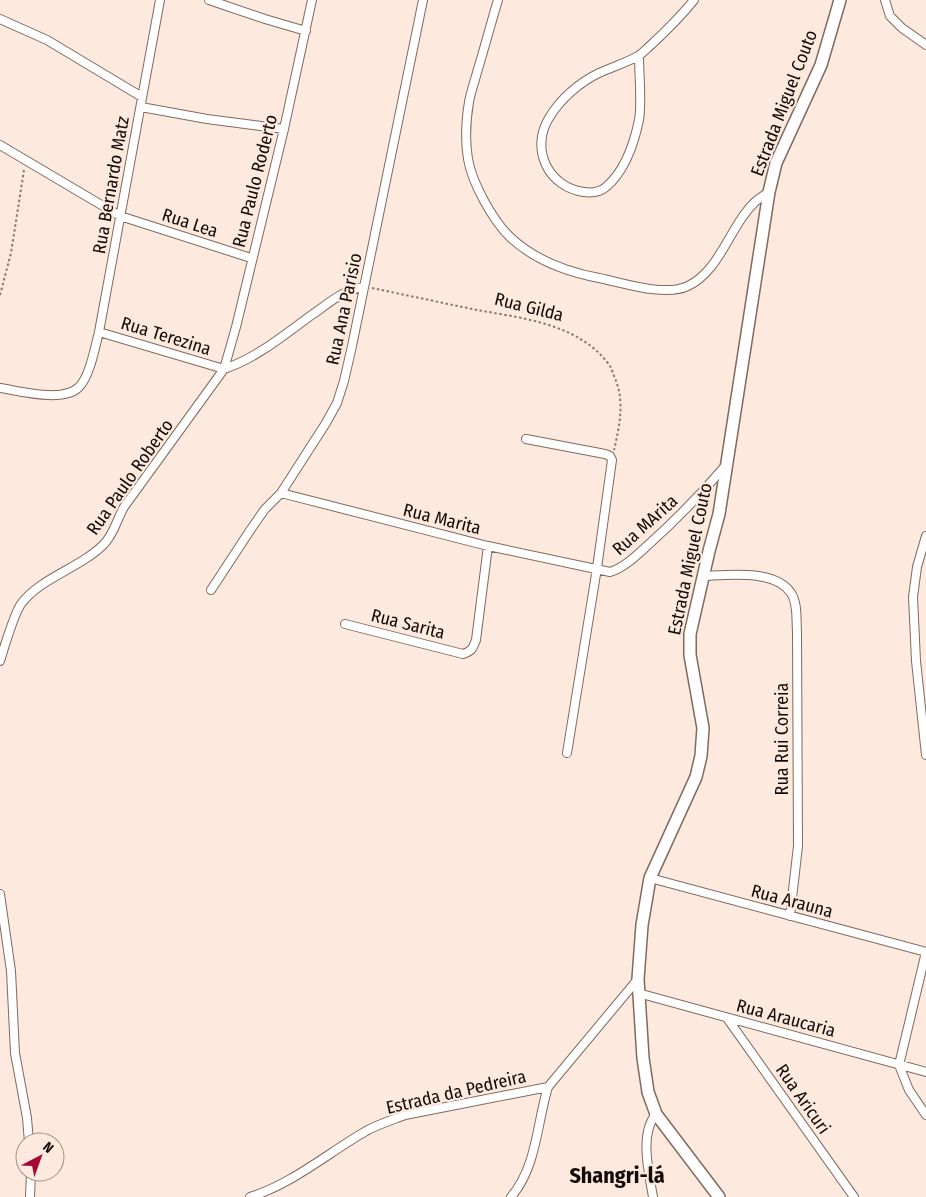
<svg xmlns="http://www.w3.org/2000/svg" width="926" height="1197" viewBox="0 0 926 1197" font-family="'Fira Sans Condensed',sans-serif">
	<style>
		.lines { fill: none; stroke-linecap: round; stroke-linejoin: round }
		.street-casing { stroke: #7f6a5d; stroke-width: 10 }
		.secondary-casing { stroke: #7f6a5d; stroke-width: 14 }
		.path { stroke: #877a72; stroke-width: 2; stroke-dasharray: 2.5 2.5; stroke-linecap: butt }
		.street { stroke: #fff; stroke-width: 8 }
		.secondary { stroke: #fff; stroke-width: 11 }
		.labels { text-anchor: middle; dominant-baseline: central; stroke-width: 4.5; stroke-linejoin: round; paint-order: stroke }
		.street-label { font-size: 18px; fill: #110a06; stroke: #fde9dd }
		.district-label { font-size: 22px; font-weight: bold; fill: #110a06; stroke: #fde9dd }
	</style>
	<rect width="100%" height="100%" fill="#fde9dd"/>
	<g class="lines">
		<g class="street-casing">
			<path id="street" d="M209,0L265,19L306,31
				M498,0C491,23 485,46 478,69C475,80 471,91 469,102C466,120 465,141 468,159C472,183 493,221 511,238C535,260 567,272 599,278C624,283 665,297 688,286C721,270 730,225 756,201C760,198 764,195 769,192
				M885,0L890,16L902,28L926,45
				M0,19L47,40L142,97
				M639,56C639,74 642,104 639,120C634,144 625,171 606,187C600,192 591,193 584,192C548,187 530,149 549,118C560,99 580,82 599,73C612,67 626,63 638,56C643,53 647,48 652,44C667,30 681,16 694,0
				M141,107L207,119L284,129
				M0,145L120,216L251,258
				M99,332L224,369C257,358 285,334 313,314C329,303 344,289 364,287
				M0,388C20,391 64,403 79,387C90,376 95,347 99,332L160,0
				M526,439L605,454L610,456L612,460L597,568L567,753
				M281,493L488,546L610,572C624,568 637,555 648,545C676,520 702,493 726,465
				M926,536L917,567L913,597L916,661L926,755
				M703,576C728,575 775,569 791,593C798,603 796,620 797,631L798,846L790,916
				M211,590L251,529L265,509L281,493L326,423L337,403L344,381L352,346L423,0
				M345,624L463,654C472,651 473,648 476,640L488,546
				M0,661C4,648 14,614 21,604C40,578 82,567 104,544C114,534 117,519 124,507L224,369L236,327L284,129L312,0
				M650,878L926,952
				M0,894L11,971L15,1053L27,1118L29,1142
				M926,952L899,1065L909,1090L926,1115
				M638,993L926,1072
				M727,1018L854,1197
				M30,1197L31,1172
				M250,1197C292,1184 328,1153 366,1131C379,1124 392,1120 405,1115L548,1087L638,979
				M511,1197C537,1167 537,1122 548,1087
				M653,1197C649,1173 639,1134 656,1114"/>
		</g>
		<g class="secondary-casing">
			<path id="secondary" d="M719,1197L656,1114L648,1092L643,1058L638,979L642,925L650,878L696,777L701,756L703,728L690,655V634L709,551L719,514L769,192L776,163L821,65L840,0"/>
		</g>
		<path class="path" d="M372,288C405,295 439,302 472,309C519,318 575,322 607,362C611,366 612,371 614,376C625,400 620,424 614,450
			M0,295L11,253L24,170"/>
		<use href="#street" class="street"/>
		<use href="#secondary" class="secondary"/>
	</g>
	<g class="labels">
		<g class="street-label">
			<text transform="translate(784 103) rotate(-69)">Estrada Miguel Couto</text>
			<text transform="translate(255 181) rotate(-76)">Rua Paulo Roderto</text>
			<text transform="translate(111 185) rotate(-80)">Rua Bernardo Matz</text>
			<text transform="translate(190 223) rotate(18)">Rua Lea</text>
			<text transform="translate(529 307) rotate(14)">Rua Gilda</text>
			<text transform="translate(344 309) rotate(-78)">Rua Ana Parisio</text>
			<text transform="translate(166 336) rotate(17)">Rua Terezina</text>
			<text transform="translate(130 477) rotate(-55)">Rua Paulo Roberto</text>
			<text transform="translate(442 519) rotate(14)">Rua Marita</text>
			<text transform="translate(645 525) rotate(-42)">Rua MArita</text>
			<text transform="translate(690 559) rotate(-78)">Estrada Miguel Couto</text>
			<text transform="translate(408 624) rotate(14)">Rua Sarita</text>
			<text transform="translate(782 739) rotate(-90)">Rua Rui Correia</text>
			<text transform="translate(792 901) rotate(15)">Rua Arauna</text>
			<text transform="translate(786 1018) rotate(15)">Rua Araucaria</text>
			<text transform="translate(456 1092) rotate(-13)">Estrada da Pedreira</text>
			<text transform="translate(803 1099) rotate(55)">Rua Aricuri</text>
		</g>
		<g class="district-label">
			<text x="617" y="1175">Shangri-lá</text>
		</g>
	</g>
	<g transform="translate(40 1157) rotate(41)"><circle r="24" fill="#fde9dd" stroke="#9f9087"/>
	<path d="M0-4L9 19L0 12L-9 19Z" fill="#a40834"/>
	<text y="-8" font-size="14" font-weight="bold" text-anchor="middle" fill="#110a06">N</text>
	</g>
</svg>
